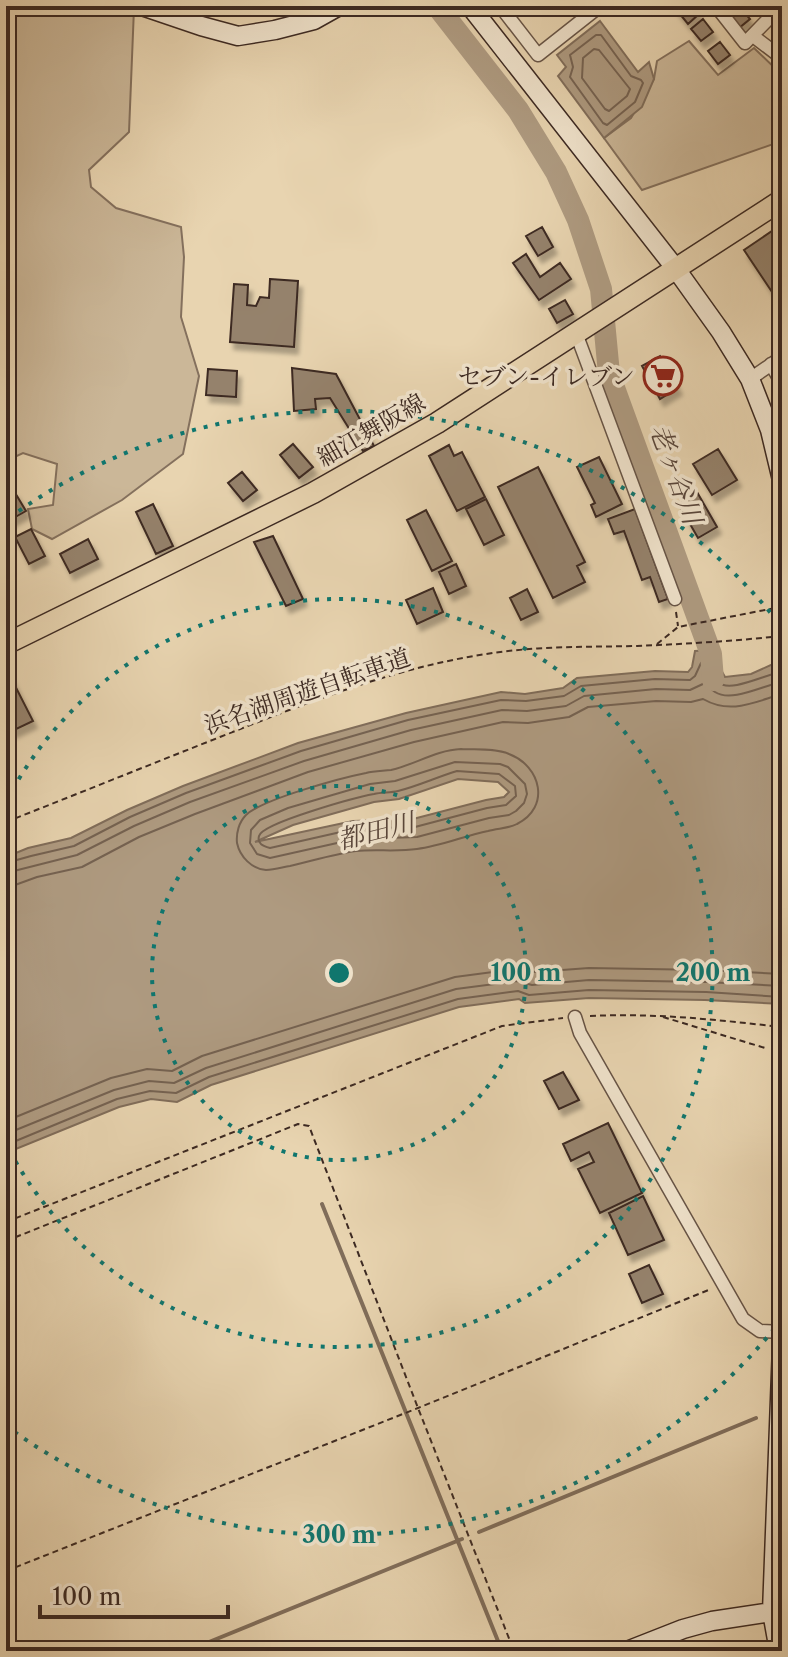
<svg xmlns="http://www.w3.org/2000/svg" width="788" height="1657" viewBox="0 0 788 1657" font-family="'Libre Caslon Text','Noto Serif JP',serif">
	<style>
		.green { fill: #cbb798; stroke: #84705d; stroke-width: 2 }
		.water { fill: #ae9a80; stroke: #806d5a; stroke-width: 2; fill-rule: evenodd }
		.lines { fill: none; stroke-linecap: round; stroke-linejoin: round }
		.shore { stroke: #756251; stroke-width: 2 }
		.stream { stroke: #806d5a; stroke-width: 4 }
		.river { stroke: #ae9a80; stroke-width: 22 }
		.building { fill: #95826c; stroke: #3c2922; stroke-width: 2; filter: url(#shadow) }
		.street-casing { stroke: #675446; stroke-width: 15 }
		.secondary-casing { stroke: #3c2922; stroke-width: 21 }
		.primary-casing { stroke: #3c2922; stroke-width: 23 }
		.path { stroke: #3c2922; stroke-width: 2; stroke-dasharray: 6 4; stroke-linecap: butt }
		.street { stroke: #f0e3cc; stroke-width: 12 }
		.secondary { stroke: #f0e3cc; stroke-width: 18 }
		.primary { stroke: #e8d4b0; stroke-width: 20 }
		.ring { fill: none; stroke: #0f766e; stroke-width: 4; stroke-dasharray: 4 8 }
		.labels { text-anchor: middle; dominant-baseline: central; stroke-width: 7; stroke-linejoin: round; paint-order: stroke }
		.poi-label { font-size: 24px; fill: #3c2922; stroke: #f0e3cc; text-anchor: end }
		.street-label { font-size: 24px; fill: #3c2922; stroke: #f0e3cc }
		.water-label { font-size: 26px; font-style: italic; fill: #58453a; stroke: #f0e3cc }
		.centre { fill: #0f766e; stroke: #f0e3cc; stroke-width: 4 }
		.ring-label { font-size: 24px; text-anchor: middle; font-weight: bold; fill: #0f766e; stroke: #f0e3cc; stroke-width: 7; stroke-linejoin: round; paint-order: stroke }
	</style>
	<defs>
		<filter id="shadow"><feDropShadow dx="4" dy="7" stdDeviation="2" flood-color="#0004"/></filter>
	</defs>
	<rect width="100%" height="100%" fill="#e8d4b0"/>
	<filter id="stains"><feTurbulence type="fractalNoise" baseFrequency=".0025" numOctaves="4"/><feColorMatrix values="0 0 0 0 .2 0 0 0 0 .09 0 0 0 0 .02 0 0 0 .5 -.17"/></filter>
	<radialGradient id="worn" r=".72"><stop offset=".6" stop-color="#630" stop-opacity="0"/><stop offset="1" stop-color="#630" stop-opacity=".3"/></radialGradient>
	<path class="green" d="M6,6H130L134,8L129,132L89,170L91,187L116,208L181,227L184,257L181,317L199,376L183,454L122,500L52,539L32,529L28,509L53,505L57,464L23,453L6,461Z
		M689,41L718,75L754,48L782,75V141L642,190L604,138L631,118L654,79L657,61Z"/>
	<path class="water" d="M600,21L638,72L649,62L654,79L642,107L604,138L558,76L566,67L557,55Z
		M713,650L714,657L725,677L751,674L773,664H782V1004L705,1000L589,998L525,1003L519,999L459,1007L211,1085L177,1102L151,1099L119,1107L6,1153V857L28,848L71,838L127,810L183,786L298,743L406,713L501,692L525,694L563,688L577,678L655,671L688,672L692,667L695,651ZM458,779L498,782L509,792L504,797L486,800L413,819L353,821L255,842L293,825L374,802L399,799Z"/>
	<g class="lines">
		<path class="shore" d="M596,35H601L631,76L641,80L643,83L635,102L607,125L603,123L570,77L573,67L570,55Z
			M594,49L599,50L630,89L627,96L609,111L605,109L582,78L583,58Z
			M461,749C476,750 495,748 509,754C541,766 551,807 517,824C508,829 497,828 488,831C464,836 441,846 417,849C397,852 376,849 356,851C334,854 312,861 290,866C283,867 275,870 266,870C252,869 240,857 237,843C236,833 239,822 246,815C263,799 341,778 366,773C374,771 383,771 391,770C414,765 436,750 461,749Z
			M455,762L500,764L508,767L525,784L527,794L524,803L516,811L509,815L489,818L417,837L355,839L270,858L257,854L250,843L251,830L260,820L288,808L370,784L395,781Z
			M457,771L499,774L515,786L516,796L506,805L487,808L415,827L354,829L270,848C263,846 257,844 259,836C262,823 357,797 374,794C382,792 390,793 398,791C418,786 437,777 457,771Z
			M6,863L31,856L74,846L130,817L186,793L301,751L408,720L501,700L526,701L564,696L581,686L655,679L690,680L695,676L701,663L704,660C711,666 712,676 718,682C730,694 768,673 782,672
			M6,873L77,855L134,826L190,802L304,761L411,730L502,710L527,711L566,706L584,696L656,689L690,690L705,683C708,686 711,689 715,692C732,703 764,685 782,682
			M6,886L15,885L37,877L82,867L139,837L195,814L308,772L414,742L503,722L528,723L569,717L588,707L656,701L691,702L703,699C731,715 754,702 782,694
			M6,1121L111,1078L147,1069L172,1071L202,1056L455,977L516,969L535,972L589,968L706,970L782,974
			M6,1134L114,1090L149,1081L174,1083L206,1068L456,989L517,981L532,985L589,980L706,982L782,986
			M6,1145L117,1099L150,1091L176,1093L209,1077L458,999L518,991L529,995L589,990L706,992L782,997"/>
		<path class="stream" d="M322,1204L502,1651
			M479,1532L756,1418
			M187,1651L462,1539"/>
		<path class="river" d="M437,6L518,110L556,172L578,220L601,289L609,374L711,654L713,680"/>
	</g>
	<path class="building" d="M678,6H693L699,14L688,24L675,8Z
		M734,6H739L750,19L739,28L726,13Z
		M703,19L713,32L701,41L691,29Z
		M720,42L730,55L718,64L708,51Z
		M542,227L553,247L538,256L526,236Z
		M772,231L782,246V307L744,250Z
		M526,254L540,277L560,263L571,279L539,300L513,263Z
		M270,279L298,281L294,347L230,342L234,284L248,285L247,305L256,306L260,297L269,298Z
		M565,300L573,314L557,323L549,309Z
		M660,356L678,388L660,399L642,366Z
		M292,368L336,374L374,446L363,451L330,398L315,399L316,409L294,411Z
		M208,369L237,371L236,397L206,395Z
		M293,444L313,467L299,478L280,455Z
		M449,445L454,456L462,452L485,497L457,511L429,456Z
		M718,449L737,480L712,495L693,464Z
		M599,457L622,504L596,517L591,505L595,503L577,467Z
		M538,467L585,562L577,566L585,582L553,598L498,487Z
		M242,472L257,490L243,501L228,483Z
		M14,491L26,511L10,520L6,513V496Z
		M697,492L717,527L698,538L678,503Z
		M486,499L504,535L484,545L466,509Z
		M153,504L173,546L156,554L136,512Z
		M635,509L668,599L659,602L650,577L642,580L624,531L614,534L608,519Z
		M426,510L452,561L432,571L407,520Z
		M31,529L45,556L29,564L15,537Z
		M273,536L303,599L286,606L254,542Z
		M88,539L98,559L70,573L60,554Z
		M456,564L466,586L449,594L439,572Z
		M433,588L443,612L417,624L406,600Z
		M527,589L538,612L521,620L510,598Z
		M6,668L33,721L12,731L6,719Z
		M563,1072L579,1100L559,1109L544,1081Z
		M608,1123L642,1193L600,1213L578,1169L594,1162L589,1152L571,1161L563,1144Z
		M643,1196L664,1240L628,1255L609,1213Z
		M649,1265L663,1294L642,1303L629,1274Z"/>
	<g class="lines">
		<g class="street-casing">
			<path id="street" d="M500,6L538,55L600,6
				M716,6L745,43L781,6
				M753,36L782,58
				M576,333L675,599
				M771,364L782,384
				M750,379L782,357
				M575,1017L580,1033L743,1319L760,1331L782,1332"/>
		</g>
		<g class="secondary-casing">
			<path id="secondary" d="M142,6L201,26L238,36L275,30L314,20L339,6
				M470,6L676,269L721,332L750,379L770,430L782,480
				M627,1651L683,1629L712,1621L772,1612
				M779,1651L772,1612L782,1346"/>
		</g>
		<g class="primary-casing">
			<path id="primary" d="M6,644L313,493L437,423L782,200"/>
		</g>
		<path class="path" d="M676,612L678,626
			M657,644L678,627L775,608
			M6,822C77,794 149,765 220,737C306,703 394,668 486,654C536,646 586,647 637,646C685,644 734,641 782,636
			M590,1016C650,1013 712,1019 772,1026L782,643
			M663,1017L765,1048
			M6,1222L502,1026L563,1018
			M6,1241L298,1124L309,1126L418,1408L514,1651
			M6,1571L418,1408L711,1289"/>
		<use href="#street" class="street"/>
		<use href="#secondary" class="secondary"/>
		<use href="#primary" class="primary"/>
	</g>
	<g class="ring">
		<circle cx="339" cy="973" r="187"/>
		<path d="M7 800A374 374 0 1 1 7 1146"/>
		<path d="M782 1319A562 562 0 0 1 9 1428M9 518A562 562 0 0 1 782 627"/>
	</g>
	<defs>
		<g id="supermarket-ring" transform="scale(2)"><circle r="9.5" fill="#f0e3cc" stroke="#8f2418" stroke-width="1.5"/><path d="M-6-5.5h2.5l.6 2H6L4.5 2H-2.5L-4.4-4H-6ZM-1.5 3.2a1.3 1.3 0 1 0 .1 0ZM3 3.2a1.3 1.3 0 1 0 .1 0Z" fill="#8f2418"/></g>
	</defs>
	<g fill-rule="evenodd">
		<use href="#supermarket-ring" x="663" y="376"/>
	</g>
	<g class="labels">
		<g class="poi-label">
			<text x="635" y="376">セブン-イレブン</text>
		</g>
		<g class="street-label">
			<text transform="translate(371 430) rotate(-30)">細江舞阪線</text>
			<text transform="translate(307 691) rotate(-19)">浜名湖周遊自転車道</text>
		</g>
		<g class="water-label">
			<text transform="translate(676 474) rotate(70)">老ヶ谷川</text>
			<text transform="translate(376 831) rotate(-14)">都田川</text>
		</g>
	</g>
	<circle cx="339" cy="973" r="12" class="centre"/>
	<g class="ring-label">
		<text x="526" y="981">100 m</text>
		<text x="713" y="981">200 m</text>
		<text x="339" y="1543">300 m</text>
	</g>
	<rect width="788" height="1657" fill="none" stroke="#e8d4b0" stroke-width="32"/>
	<rect x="8" y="8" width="772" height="1641" fill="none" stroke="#3c2922" stroke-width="4"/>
	<rect x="16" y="16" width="756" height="1625" fill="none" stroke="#3c2922" stroke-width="2"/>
	<path d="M40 1605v12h188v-12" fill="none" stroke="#3c2922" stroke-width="4"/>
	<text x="52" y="1605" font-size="24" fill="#3c2922" stroke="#f0e3cc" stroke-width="6" paint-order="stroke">100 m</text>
	<rect width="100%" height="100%" filter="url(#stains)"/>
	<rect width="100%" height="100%" fill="url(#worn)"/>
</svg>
